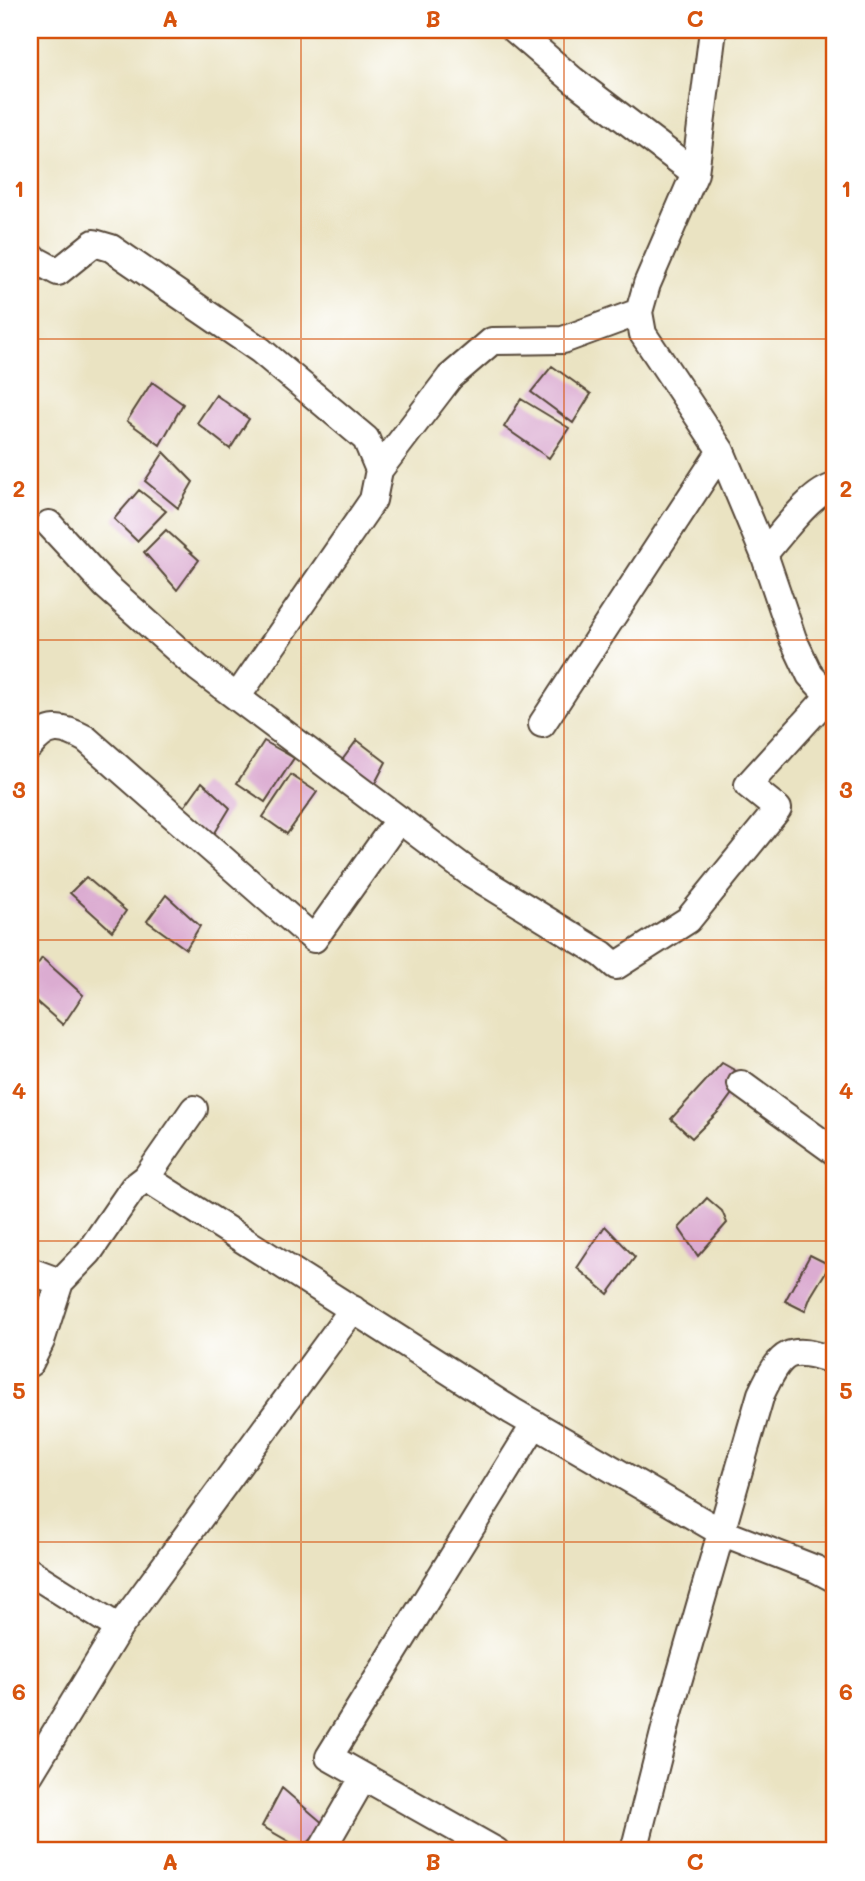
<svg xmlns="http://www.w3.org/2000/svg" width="865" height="1881" viewBox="0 0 865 1881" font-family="Mali,sans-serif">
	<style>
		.building { fill: #dbacd1 }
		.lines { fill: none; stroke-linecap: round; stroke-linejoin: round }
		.street-casing { stroke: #554637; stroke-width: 30 }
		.street { stroke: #fff; stroke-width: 26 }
		.grid { fill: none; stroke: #d7540e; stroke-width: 2; stroke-opacity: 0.55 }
		.neatline { fill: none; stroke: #d7540e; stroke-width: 2.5 }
		.grid-label { font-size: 23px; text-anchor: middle; font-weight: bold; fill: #d7540e }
	</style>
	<rect width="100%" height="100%" fill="#fff"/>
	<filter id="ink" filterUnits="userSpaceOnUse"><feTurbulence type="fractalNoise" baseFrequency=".0143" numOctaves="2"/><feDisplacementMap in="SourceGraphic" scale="14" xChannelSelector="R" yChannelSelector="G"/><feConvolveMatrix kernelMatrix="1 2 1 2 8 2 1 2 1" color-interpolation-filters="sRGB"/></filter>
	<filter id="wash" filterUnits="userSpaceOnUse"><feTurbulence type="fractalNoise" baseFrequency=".00686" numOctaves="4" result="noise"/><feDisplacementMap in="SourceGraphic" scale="28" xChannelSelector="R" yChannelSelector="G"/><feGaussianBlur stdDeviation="1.57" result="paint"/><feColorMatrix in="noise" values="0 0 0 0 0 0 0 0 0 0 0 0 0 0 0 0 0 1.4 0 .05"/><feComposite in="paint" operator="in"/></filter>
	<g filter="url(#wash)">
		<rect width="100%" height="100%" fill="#eae3c2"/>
		<g id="blocks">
			<path class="building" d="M552,366L591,394L573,423L531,392Z
				M152,382L183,404L160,445L127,421Z
				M216,395L249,419L230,449L197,423Z
				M521,399L569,428L549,458L504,427Z
				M164,452L193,482L178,508L145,481Z
				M139,490L166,511L137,541L114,519Z
				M166,530L199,560L177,590L144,552Z
				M357,740L386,762L374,785L340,763Z
				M264,741L294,758L265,802L237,783Z
				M291,775L317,792L287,834L263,817Z
				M202,782L230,808L210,841L180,813Z
				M86,877L126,911L112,931L70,893Z
				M166,895L200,926L186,949L147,921Z
				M42,958L83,995L63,1025L30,996V975Z
				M722,1063L745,1076L720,1110L692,1138L671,1119Z
				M707,1198L722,1211L727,1223L698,1256L679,1228Z
				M605,1226L635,1257L608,1294L577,1268Z
				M810,1255L830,1265L811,1296L805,1311L785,1301Z
				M282,1788L325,1825L302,1849L262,1826Z"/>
		</g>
	</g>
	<g filter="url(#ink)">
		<use href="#blocks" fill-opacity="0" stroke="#554637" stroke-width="2"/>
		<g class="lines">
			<g class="street-casing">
				<path id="street" d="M515,30L573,80L695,173
					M713,30L695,173L647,284L639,312L643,334L721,451L764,554L793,639L810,675L835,702
					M30,257L58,272L94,243L111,248L260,350L366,439L379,470L373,500L237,697
					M379,470L450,377L492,341L563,340L639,312
					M49,524L106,586L198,668L470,873L602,954L616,966L688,920L778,809L748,785L829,696
					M764,554C780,536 812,490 835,487
					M542,724L721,451
					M30,746C48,723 62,726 86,739L314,939L399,819
					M741,1084L835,1152
					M146,1178L194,1109
					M30,1271L60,1282L89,1252L133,1188L146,1178L512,1411L721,1532L816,1569L835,1579
					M30,1363L41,1341L60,1282
					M30,1572L119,1628
					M30,1774L119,1628L353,1309
					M321,1851L363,1778
					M496,1851L329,1757L535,1424
					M634,1851L669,1713L761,1394C782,1350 788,1345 835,1361"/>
			</g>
			<use href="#street" class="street"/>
		</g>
	</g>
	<path class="grid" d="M301,30V1851M564,30V1851M30,339H835M30,640H835M30,940H835M30,1241H835M30,1542H835"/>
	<rect width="865" height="1881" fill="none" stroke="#fff" stroke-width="77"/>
	<rect x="38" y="38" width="788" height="1804" class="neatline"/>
	<g class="grid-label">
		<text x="170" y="27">A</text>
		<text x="433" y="27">B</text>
		<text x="695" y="27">C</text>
		<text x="19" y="197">1</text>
		<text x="846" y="197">1</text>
		<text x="19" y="497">2</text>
		<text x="846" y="497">2</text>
		<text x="19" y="798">3</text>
		<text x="846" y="798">3</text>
		<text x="19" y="1099">4</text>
		<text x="846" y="1099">4</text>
		<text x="19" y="1399">5</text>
		<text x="846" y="1399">5</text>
		<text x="19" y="1700">6</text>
		<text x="846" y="1700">6</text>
		<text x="170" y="1870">A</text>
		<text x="433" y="1870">B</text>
		<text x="695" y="1870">C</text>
	</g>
</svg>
